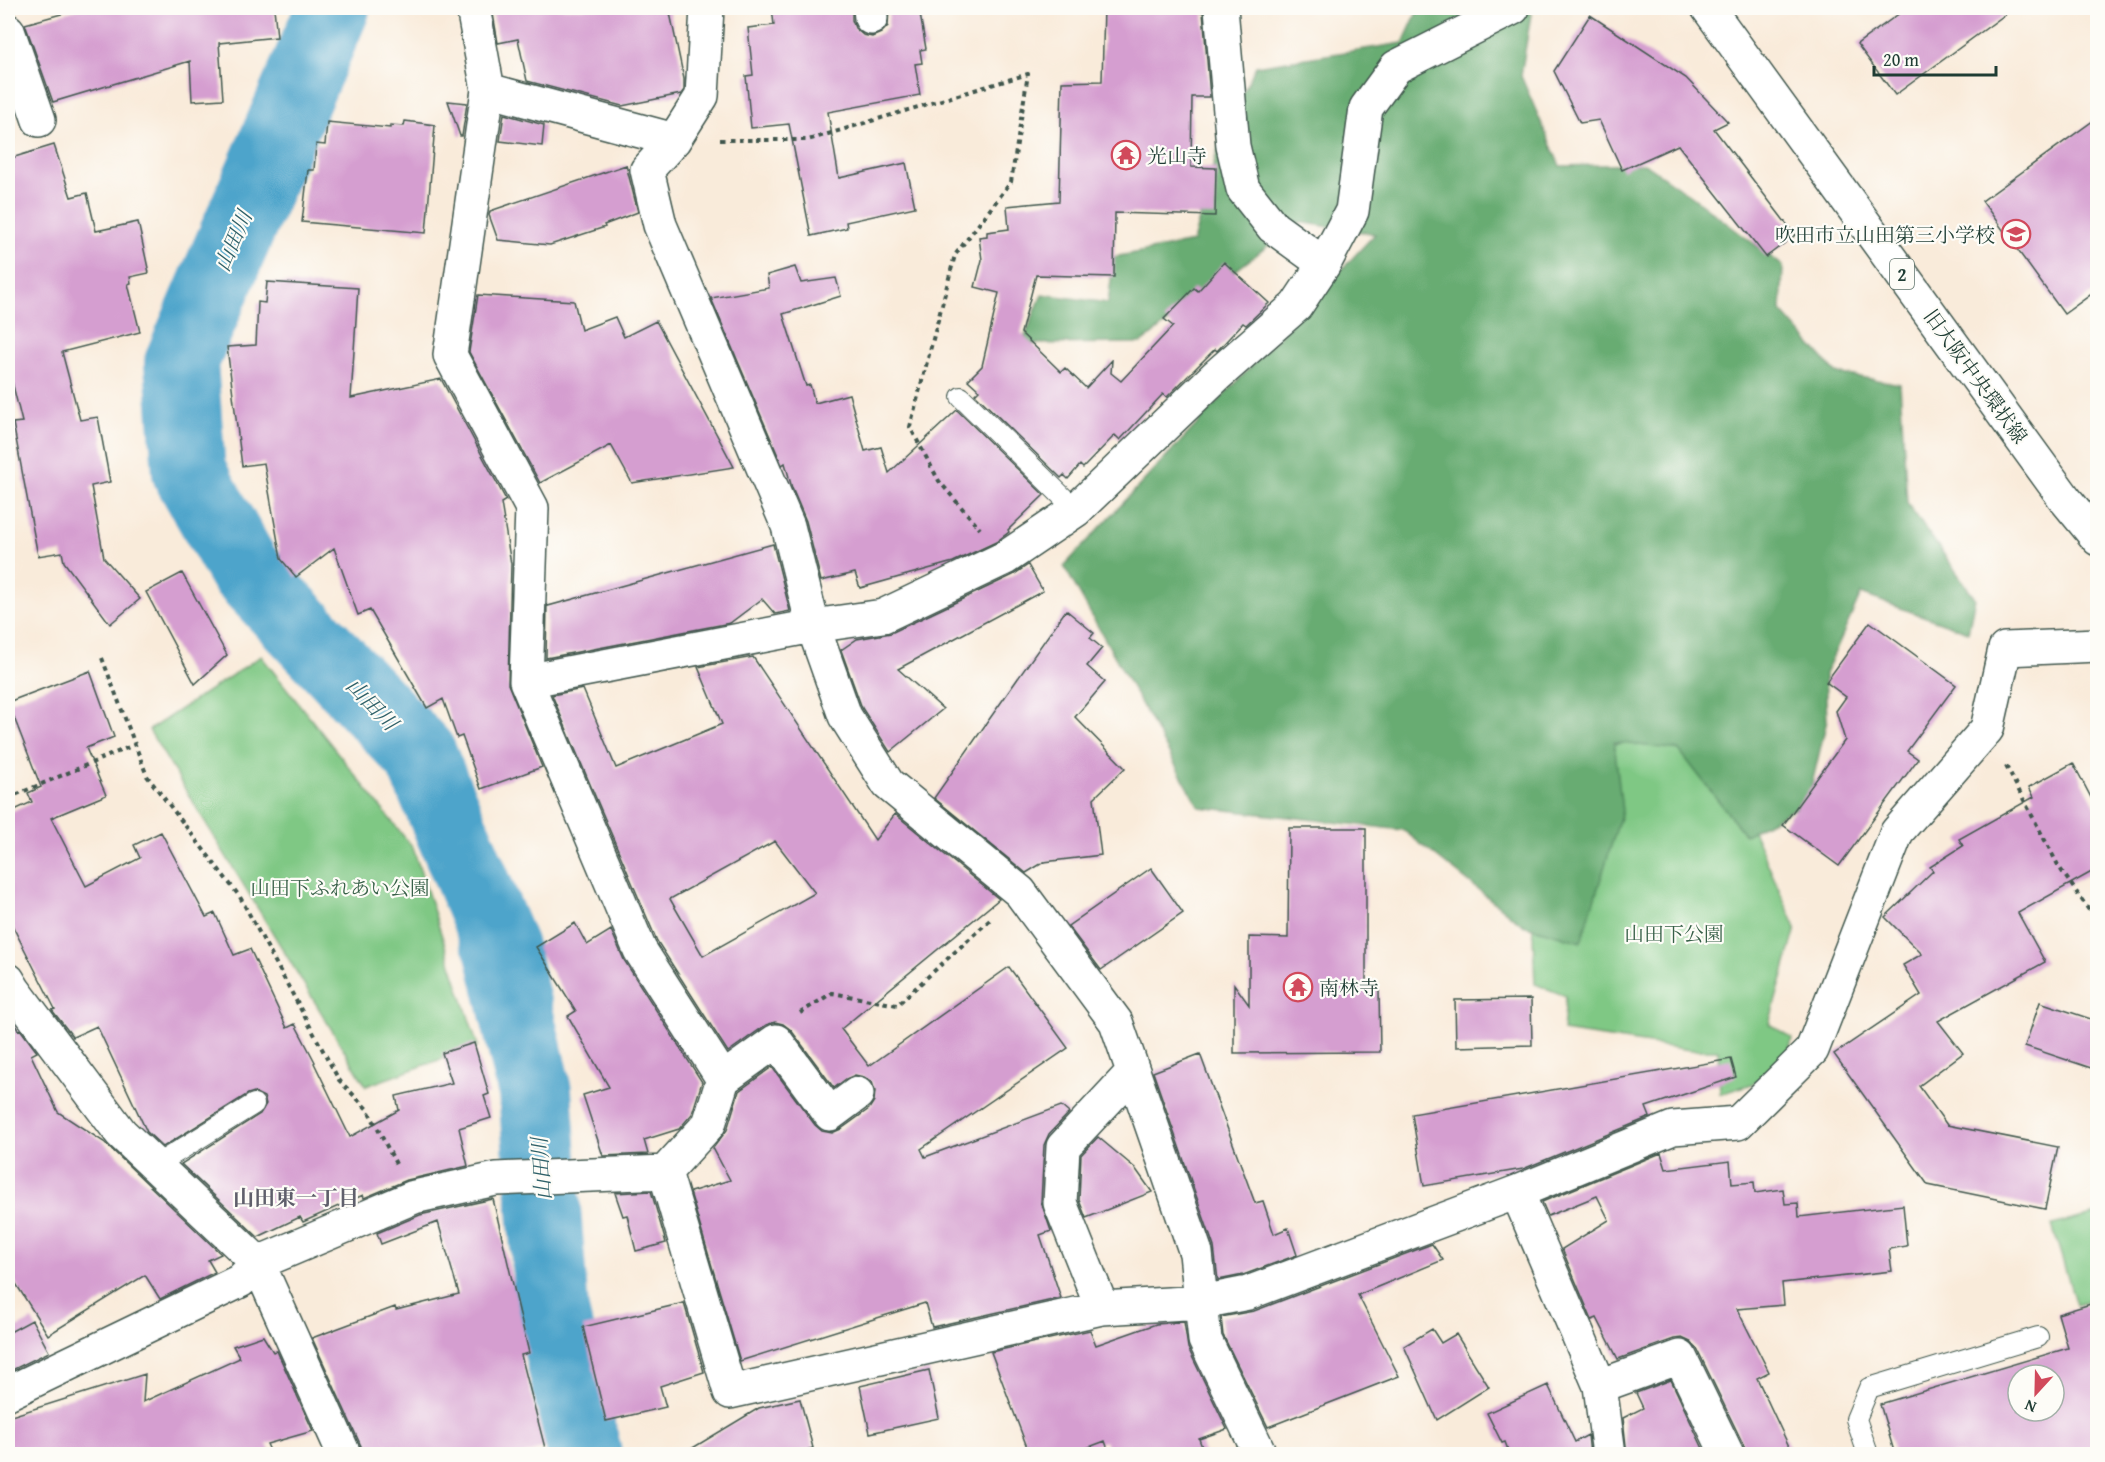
<svg xmlns="http://www.w3.org/2000/svg" width="2105" height="1462" viewBox="0 0 2105 1462" font-family="'Gentium Book Plus','Noto Serif JP',serif">
	<style>
		.green { fill: #7fc884; stroke: #4f825c; stroke-width: 1.5 }
		.forest { fill: #67ac72; stroke: #437453; stroke-width: 1.5 }
		.lines { fill: none; stroke-linecap: round; stroke-linejoin: round }
		.river { stroke: #4ea4cb; stroke-width: 74 }
		.building { fill: #d59ed0; fill-rule: evenodd }
		.service-casing { stroke: #40574d; stroke-width: 22 }
		.minor-casing { stroke: #40574d; stroke-width: 36 }
		.primary-casing { stroke: #40574d; stroke-width: 36 }
		.path { stroke: #40574d; stroke-width: 4; stroke-dasharray: 4.5 4.5; stroke-linecap: butt }
		.service { stroke: #fff; stroke-width: 20 }
		.minor { stroke: #fff; stroke-width: 33 }
		.primary { stroke: #fff; stroke-width: 33 }
		.labels { text-anchor: middle; dominant-baseline: central; stroke-width: 4.5; stroke-linejoin: round; paint-order: stroke }
		.shield { fill: #fdfcf7; stroke: #62766e; stroke-width: 1.5 }
		.shield-label { font-size: 18px; font-weight: bold; fill: #1f3d34 }
		.poi-label { font-size: 20px; fill: #1f3d34; stroke: #fdfcf7; text-anchor: start }
		.street-label { font-size: 20px; fill: #1f3d34; stroke: #fdfcf7 }
		.park-label { font-size: 20px; fill: #376048; stroke: #fdfcf7 }
		.water-label { font-size: 21px; font-style: italic; fill: #2f6169; stroke: #fdfcf7 }
		.neighbourhood-label { font-size: 21px; font-weight: bold; fill: #5f5f6b; stroke: #fdfcf7 }
	</style>
	<rect width="100%" height="100%" fill="#fdfcf7"/>
	<filter id="ink" filterUnits="userSpaceOnUse"><feTurbulence type="fractalNoise" baseFrequency=".0167" numOctaves="2"/><feDisplacementMap in="SourceGraphic" scale="12" xChannelSelector="R" yChannelSelector="G"/><feConvolveMatrix kernelMatrix="1 2 1 2 8 2 1 2 1" color-interpolation-filters="sRGB"/></filter>
	<filter id="wash" filterUnits="userSpaceOnUse"><feTurbulence type="fractalNoise" baseFrequency=".008" numOctaves="4" result="noise"/><feDisplacementMap in="SourceGraphic" scale="24" xChannelSelector="R" yChannelSelector="G"/><feGaussianBlur stdDeviation="1.35" result="paint"/><feColorMatrix in="noise" values="0 0 0 0 0 0 0 0 0 0 0 0 0 0 0 0 0 1.4 0 .05"/><feComposite in="paint" operator="in"/></filter>
	<g filter="url(#wash)">
		<rect width="100%" height="100%" fill="#f9ebda"/>
		<path class="green" d="M261,656L413,848L478,1046L366,1086L149,730Z
			M1682,738L1748,819L1796,928L1769,1024L1792,1038L1786,1066L1752,1084L1720,1094L1718,1050H1690L1563,1031L1566,996L1535,984L1531,884L1604,745Z
			M2097,1214V1299L2076,1305L2052,1225Z"/>
		<path class="forest" d="M1419,8H1532L1521,76L1560,166L1645,164L1690,195L1783,266L1781,311L1836,373L1900,384L1907,503L1975,598L1968,632L1861,594L1825,674L1827,720L1808,801L1745,835L1679,750L1614,742L1622,811L1581,942L1523,925L1403,830L1199,807L1064,566L1375,234L1299,222L1141,343L1022,344L1042,294L1108,303L1114,257L1193,242L1221,137L1256,66L1403,43Z"/>
		<g class="lines">
			<path class="river" d="M333,8L181,363L189,472L244,569L420,755L501,948L535,1092L552,1312L585,1454"/>
		</g>
		<g id="blocks">
			<path class="building" d="M83,8H274L277,37L219,43L223,99L192,101L190,61L53,102L25,24Z
				M492,8H669L684,79V90L681,94L622,106L527,81L518,39L498,43Z
				M772,8H852V20L855,28L863,35L872,37L881,33L888,26L889,8H919L926,49L920,50L922,63L915,64L920,95L828,112L839,178L906,163L915,207L846,222L847,228L811,236L789,124L751,128L746,76L753,75L748,28L774,25Z
				M1104,8L1203,12L1210,97H1192L1191,167L1216,168L1215,216L1115,213L1114,277L1036,275L1021,333L1061,372L1065,368L1086,388L1112,360L1111,373L1121,381L1173,326L1164,319L1194,288L1198,291L1224,262L1269,303L1246,325L1243,323L1217,351L1215,349L1167,397L1163,394L1120,440L1115,435L1083,468L1080,465L1068,479L1064,475L1061,478L975,394L979,390L968,380L982,366L999,293L975,287L982,260L979,237L987,236V232L1009,229L1007,206L1059,201L1062,82L1102,81Z
				M1907,8H2014L1895,95L1857,44Z
				M1590,15L1686,78L1728,122L1714,129L1795,235L1766,257L1678,145L1622,170L1599,120L1580,123L1554,71Z
				M448,101L467,103L462,136H460Z
				M504,114L544,125L542,146L500,141Z
				M2097,118V290L2064,314L1982,201Z
				M405,121L435,125L426,233L302,222L308,170H314L316,144L325,145L327,122L390,128V125L404,126Z
				M54,145L71,197L87,193L96,231L138,222L149,273L130,277L131,283L128,284L140,332L62,352L80,420L98,417L110,482L91,486L104,558L140,599L110,624L64,562L62,552L38,556L13,423L22,422L8,365V159Z
				M626,165L638,212L604,225L605,227L550,245L498,240L489,215L490,211Z
				M795,267L801,283L836,278L841,296L783,314L806,386L810,385L815,403L849,394L865,451L881,447L889,473L957,410L1044,495L1008,530L1009,532L996,542L953,562L860,588L855,573L821,581L806,521L792,488L785,463L782,465L711,298L769,288L767,275Z
				M267,282L358,288L351,398L441,379L506,500L501,503L511,564L508,684L542,767L481,789L462,736L457,738L443,699L427,708L370,610L358,615L334,548L296,577L281,559L264,463L242,466L227,347L256,345L258,302L265,303Z
				M478,295L574,301L581,330L615,317L624,337L656,321L734,467L632,483L611,445L540,483L469,352Z
				M773,544L790,611L775,614L762,599L730,623L546,658L547,604L548,606Z
				M1028,565L1043,591L898,669L943,709L890,752L862,708L841,650L857,639L891,633L1013,575Z
				M182,573L227,655L195,684L146,592Z
				M1066,610L1094,633L1090,638L1102,648L1087,666L1105,682L1075,717L1125,768L1094,798L1101,855L1044,862L1026,873L934,798Z
				M1870,622L1956,685L1907,751L1918,759L1839,866L1783,825L1845,740L1836,711L1846,697L1826,682Z
				M753,657L875,840L895,814L999,899L841,1029L869,1066L1009,967L1068,1048L921,1149L925,1157L1061,1106L1069,1113L1049,1134L1044,1145L1041,1202L1051,1231L1040,1235L1061,1298L932,1327L925,1303L740,1361L690,1192L730,1180L713,1148L727,1130L739,1091L772,1067L815,1125L822,1131L832,1133L841,1129L869,1109L874,1101L875,1091L872,1082L864,1077L855,1075L846,1079L834,1088L791,1030L783,1024L775,1022L766,1025L728,1052L657,941L552,695L583,689L616,768L722,724L698,667ZM775,841L815,893L703,956L670,899Z
				M90,671L114,737L86,748L106,795L51,818L86,886L140,858L134,845L161,832L206,917L215,913L234,955L250,949L287,1028L295,1024L315,1062L314,1063L350,1137L399,1110L396,1096L452,1083L442,1053L474,1043L489,1094L484,1096L491,1118L459,1128L468,1166L407,1180L364,1198L363,1195L303,1222L300,1217L258,1237L181,1164L260,1114L266,1104L264,1097L254,1092L248,1094L163,1147L147,1132L97,1026L73,1037L52,1010L55,1009L8,917V813L32,802L28,793L41,787L8,702Z
				M2073,763L2097,809V869L2018,913L2045,962L1938,1021L1963,1053L1919,1086L1947,1125L2058,1147L2045,1209L1928,1185L1834,1054L1921,995L1903,965L1922,954L1885,917L1933,871L1930,867L1963,846L1959,839L2034,797L2029,787Z
				M1289,828H1366V989H1379L1380,1052L1234,1053V984L1249,1005V937L1288,938Z
				M1151,868L1183,913L1101,970L1068,926Z
				M575,923L587,945L611,930L624,960L702,1082L692,1114L679,1129L644,1140L648,1154L603,1156L583,1095L609,1087L568,1016L576,1011L536,947Z
				M1531,999L1532,1045L1456,1047L1455,1000Z
				M2040,1002L2097,1021V1070L2025,1046Z
				M8,1013L18,1030L20,1029L37,1052L31,1055L58,1112L104,1142L221,1254L208,1260L215,1272L160,1299L145,1275L48,1335L8,1271Z
				M1200,1054L1255,1203L1263,1201L1274,1234L1288,1228L1297,1255L1243,1275L1218,1280L1214,1247L1153,1072Z
				M1731,1059L1736,1077L1646,1107L1650,1117L1523,1169L1424,1186L1412,1114Z
				M1098,1137L1135,1168L1152,1192L1086,1218L1079,1200L1081,1155Z
				M1661,1153L1666,1169L1730,1161L1732,1184L1754,1182L1755,1193L1783,1189L1785,1204L1798,1203L1799,1217L1903,1205L1907,1246L1889,1249L1892,1271L1782,1283L1784,1305L1737,1309L1769,1372L1757,1378L1793,1455H1746L1744,1446L1697,1349L1691,1342L1682,1338L1674,1339L1618,1359L1597,1318L1592,1320L1562,1249L1609,1220L1597,1196L1548,1216L1542,1202Z
				M651,1191L666,1243L636,1251L627,1215L623,1216L615,1193Z
				M493,1199L529,1353L521,1355L545,1448L522,1455H363L361,1446L312,1338L395,1307L396,1310L459,1294L438,1222L381,1244L377,1233L420,1215Z
				M1432,1244L1443,1260L1358,1295L1399,1376L1268,1427L1223,1335L1221,1317L1254,1311Z
				M2097,1302V1449L2079,1455H1895L1880,1404L2068,1348L2058,1314ZM2018,1375H2054V1411H2018Z
				M684,1303L704,1372L660,1386L666,1407L606,1421L583,1327Z
				M32,1320L49,1352L8,1372V1333Z
				M1184,1322L1188,1348L1227,1429L1199,1439L1205,1455H1110L1105,1441L1068,1455H1030L991,1352L1090,1330L1096,1345L1156,1324Z
				M1432,1329L1441,1343L1456,1334L1489,1387L1437,1420L1404,1346Z
				M263,1336L273,1352L277,1351L313,1431L267,1444L272,1455H8V1417L145,1374L143,1402L240,1358L233,1346Z
				M929,1370L939,1418L870,1433L860,1386Z
				M1671,1380L1706,1455H1627L1623,1418L1643,1408L1636,1393Z
				M1548,1385L1575,1442L1588,1435L1590,1455H1510L1505,1442L1502,1443L1487,1413Z
				M800,1399L813,1448L790,1455H681L759,1408Z"/>
		</g>
	</g>
	<g filter="url(#ink)">
		<use href="#blocks" fill-opacity="0" stroke="#40574d" stroke-width="1.5"/>
		<g class="lines">
			<g class="service-casing">
				<path id="service" d="M961,397L1076,510
					M156,1165L254,1104
					M1868,1454L1856,1419L1869,1388L2038,1337"/>
			</g>
			<g class="minor-casing">
				<path id="minor" d="M473,8L488,90L450,355L532,508L526,681L640,950L723,1079L709,1124L665,1172
					M707,8L702,96L674,140L647,170L660,225L788,526L813,626L845,716L888,784L1020,892L1116,1022L1196,1253L1205,1340L1260,1454
					M870,8L871,18
					M1221,8L1233,146L1243,189L1273,227L1324,264
					M8,31L39,120
					M488,90L674,140
					M526,681L813,626L883,616L1005,558L1076,510L1216,376L1296,306L1324,264L1352,211L1366,108L1396,67L1513,8
					M8,980L14,990L121,1133L258,1263L344,1454
					M723,1079L776,1041L830,1114L857,1094
					M1517,1192L1600,1386L1609,1454
					M1102,1308L1060,1203L1063,1147L1133,1072
					M1600,1386L1680,1357L1727,1454
					M8,1393L240,1281L258,1263L414,1197L496,1179L665,1172L730,1392L1102,1308L1202,1302L1248,1293L1517,1192L1673,1128L1738,1123L1812,1050L1897,832L1987,729L2005,649L2098,645"/>
			</g>
			<g class="primary-casing">
				<path id="primary" d="M1708,8L2065,499L2098,539"/>
			</g>
			<path class="path" d="M720,140H808L1028,74L1011,182L955,255L910,427L939,481L980,529
				M102,658L147,776L240,897L339,1080L368,1110L396,1164
				M2006,766L2059,867L2098,923
				M8,798L134,745
				M800,1013L832,993L897,1005L992,918"/>
			<use href="#service" class="service"/>
			<use href="#minor" class="minor"/>
			<use href="#primary" class="primary"/>
		</g>
	</g>
	<defs>
		<g id="temple-ring" transform="scale(1.5)"><circle r="9.5" fill="#fdfcf7" stroke="#d1495b" stroke-width="1.5"/><path d="M0-6L5-2H3V0L6.5 2.5H4V6H1.5V3h-3V6H-4V2.5H-6.5L-3 0V-2H-5Z" fill="#d1495b"/></g>
		<g id="school-ring" transform="scale(1.5)"><circle r="9.5" fill="#fdfcf7" stroke="#d1495b" stroke-width="1.5"/><path d="M0-5L7-2L0 1L-7-2ZM-4 1L0 2.5L4 1V4Q0 6-4 4Z" fill="#d1495b"/></g>
	</defs>
	<g fill-rule="evenodd">
		<use href="#temple-ring" x="1126" y="155"/>
		<use href="#school-ring" x="2016" y="234"/>
		<use href="#temple-ring" x="1298" y="987"/>
	</g>
	<g class="labels">
		<rect class="shield" x="1890" y="259" width="24" height="30" rx="4.5"/>
		<g class="shield-label">
			<text x="1902" y="274">2</text>
		</g>
		<g class="poi-label">
			<text x="1147" y="155">光山寺</text>
			<text x="1995" y="234" text-anchor="end">吹田市立山田第三小学校</text>
			<text x="1319" y="987">南林寺</text>
		</g>
		<g class="street-label">
			<text transform="translate(1976 376) rotate(54)">旧大阪中央環状線</text>
		</g>
		<g class="park-label">
			<text x="340" y="887">山田下ふれあい公園</text>
			<text x="1674" y="933">山田下公園</text>
		</g>
		<g class="water-label">
			<text transform="translate(233 241) rotate(-67)">山田川</text>
			<text transform="translate(372 704) rotate(46)">山田川</text>
			<text transform="translate(541 1169) rotate(-94)">山田川</text>
		</g>
		<g class="neighbourhood-label">
			<text x="296" y="1197">山田東一丁目</text>
		</g>
	</g>
	<rect width="2105" height="1462" fill="none" stroke="#fdfcf7" stroke-width="30"/>
	<g transform="translate(2036 1393) rotate(202)"><circle r="28" fill="#fdfcf7" stroke="#a4b0a9" stroke-width="1.5"/>
	<path d="M0-4.5L10 22L0 15L-10 22Z" fill="#d1495b"/>
	<text y="-9" font-size="16" font-weight="bold" text-anchor="middle" fill="#1f3d34">N</text>
	</g>
	<path d="M1874 66v9h122v-9" fill="none" stroke="#1f3d34" stroke-width="3"/>
	<text x="1883" y="66" font-size="18" fill="#1f3d34" stroke="#fdfcf7" stroke-width="4.5" paint-order="stroke">20 m</text>
</svg>
